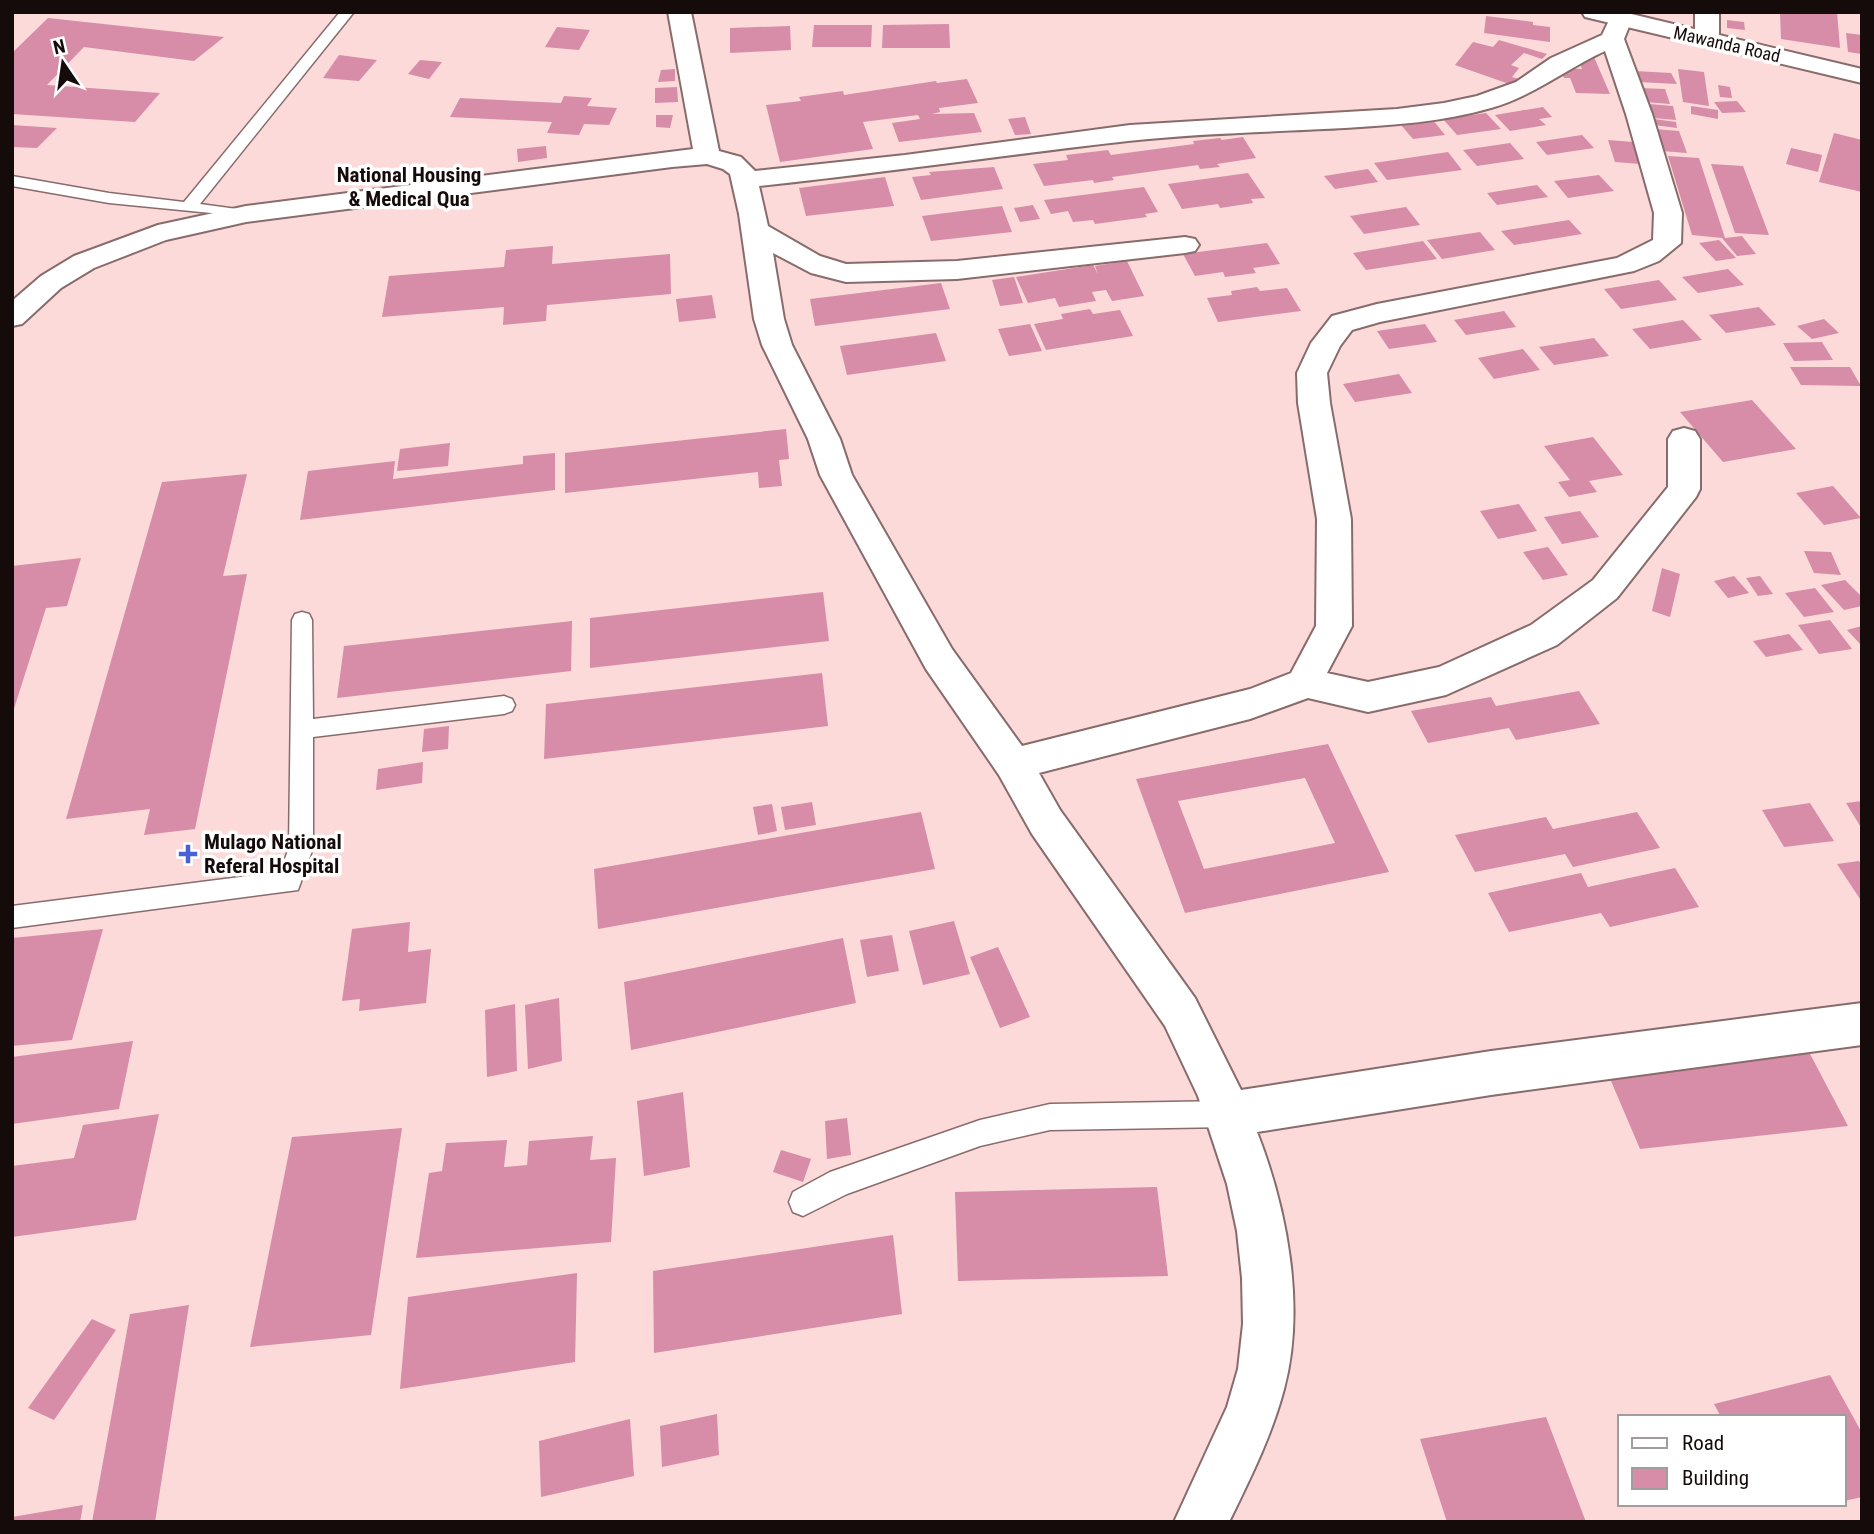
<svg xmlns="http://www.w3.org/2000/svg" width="1874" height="1534" viewBox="0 0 1874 1534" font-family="'Roboto Condensed',sans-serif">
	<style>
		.building { fill: #d78ca8; fill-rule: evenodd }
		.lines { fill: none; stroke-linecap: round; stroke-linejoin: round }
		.lane-casing { stroke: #886b6b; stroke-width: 3 }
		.street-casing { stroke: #886b6b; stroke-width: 4 }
		.secondary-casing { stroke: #886b6b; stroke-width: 4 }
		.lane { fill: #fff; fill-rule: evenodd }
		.street { fill: #fff; fill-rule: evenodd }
		.secondary { fill: #fff; fill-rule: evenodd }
		.poi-dot { fill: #4862d6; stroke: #fff; stroke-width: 2.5 }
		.labels { text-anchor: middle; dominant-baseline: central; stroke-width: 7; stroke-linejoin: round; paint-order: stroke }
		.far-street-label { font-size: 18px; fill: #160b0b; stroke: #fff }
		.far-quarter-label { font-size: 21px; font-weight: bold; fill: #160b0b; stroke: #fff }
		.poi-label { font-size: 21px; font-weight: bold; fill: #160b0b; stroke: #fff; text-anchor: start }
	</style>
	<rect width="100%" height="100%" fill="#fcdada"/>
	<path class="building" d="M1780,12H1837L1840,48L1781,39Z
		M1486,16L1533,22V25L1550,27V42L1484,33Z
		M48,18L224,37L194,61L84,47L47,85L160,93L135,122L12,114V53Z
		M1727,20L1744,22L1745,30L1727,28Z
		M949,24L950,48H882L883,25Z
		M814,25H872L871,47H812Z
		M790,26L791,50L730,53V28Z
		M557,27L590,30L579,50L545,47Z
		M1846,33L1862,35V54L1848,52Z
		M1499,40L1547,54L1542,59L1524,53L1511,65L1519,68L1512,77L1519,79L1512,85L1455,65L1473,42L1493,47Z
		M339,55L377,60L359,81L323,78Z
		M1577,57H1594L1610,94L1576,93L1570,78H1564L1560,68L1582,69Z
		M420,60L442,62L429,79L408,74Z
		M675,69V81L658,82L661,70Z
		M1678,69L1704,72L1709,106L1683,102Z
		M1635,71L1671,73L1677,84L1639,82Z
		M967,79L978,103L939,108L940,112L932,114L974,113L982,132L899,142L892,123L920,119L918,115L863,122L873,149L780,162L766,105L801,101L799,97L843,91L844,95L936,81L937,83Z
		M1718,85L1730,87L1732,98L1720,97Z
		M677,87L678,102L655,103V88Z
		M1640,88L1665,89L1670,104L1645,102Z
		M564,96L592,98L587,106L617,108L609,125L584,124L579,135L547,133L552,122L450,117L460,98L561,103Z
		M1737,101L1746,112L1722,113L1714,102Z
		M1649,104L1673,106L1676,120L1653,118Z
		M1691,106L1718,110V119L1691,114Z
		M1543,107L1552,117L1539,119L1546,125L1510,131L1495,115Z
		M1486,113L1501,129L1457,135L1443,119Z
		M656,115H673L670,128L656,127Z
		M1025,117L1031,134L1015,135L1008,119Z
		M1654,119L1676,122L1677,128L1654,125Z
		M1433,120L1445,135L1413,139L1401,125Z
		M12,125L57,128L37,148L12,147Z
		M1655,129L1679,131L1687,153L1662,151Z
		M1834,133L1862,140V192L1819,182Z
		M1582,135L1594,148L1547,155L1536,142Z
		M1243,137L1256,158L1217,164L1220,167L1200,169L1198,165L1112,177L1114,180L1094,183L1093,180L1044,186L1033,164L1068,160L1066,155L1108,150L1111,155L1194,144L1193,141L1220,138L1222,140Z
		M1608,140L1633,142L1641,164L1615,162Z
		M1510,143L1524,159L1477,166L1463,150Z
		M546,146L547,158L518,162L517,149Z
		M1791,148L1822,155L1818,172L1786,164Z
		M1448,152L1462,170L1387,180L1374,163Z
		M1668,156L1699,158L1725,238L1742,236L1756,254L1737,256L1722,238L1692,235Z
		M1711,164L1743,166L1769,235L1735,233Z
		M994,167L1003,189L921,200L912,177L931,175L929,172Z
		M1368,169L1378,182L1335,189L1324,176Z
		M1248,173L1265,198L1251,199L1253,203L1220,208L1218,204L1182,209L1168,184Z
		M1599,175L1614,191L1568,198L1554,181Z
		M885,177L894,206L806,216L799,188Z
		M1537,185L1548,197L1497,205L1487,193Z
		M1144,187L1158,212L1145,214L1147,217L1095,224L1093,220L1073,222L1068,211L1051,214L1044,200Z
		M1033,205L1040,219L1020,222L1014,208Z
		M1002,206L1012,232L931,241L922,216Z
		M1406,207L1420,225L1364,234L1350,216Z
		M1569,220L1582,234L1514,245L1501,231Z
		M1480,232L1495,250L1442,259L1427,240Z
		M1719,240L1736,258L1716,261L1699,243Z
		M1423,241L1437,259L1366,270L1353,253Z
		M1267,243L1280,264L1253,268L1256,273L1225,277L1223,272L1195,276L1183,254Z
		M553,246L552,264L670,254L671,294L547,305L546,321L503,325L504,307L382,317L389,276L504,267L506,250Z
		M1127,261L1144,296L1112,301L1106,290L1092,292L1096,301L1059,307L1055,298L1028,303L1016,277L1093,265L1098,274L1095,266Z
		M1728,269L1744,285L1698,293L1682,277Z
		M1014,277L1023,303L1000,306L992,280Z
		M1659,280L1677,300L1621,309L1604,289Z
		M941,283L950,309L815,326L810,299Z
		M1257,287L1260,291L1287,288L1301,311L1218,322L1207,298L1232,295L1231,291Z
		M712,295L716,318L679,322L676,299Z
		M1759,307L1776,325L1726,333L1709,315Z
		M1090,309L1093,314L1120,310L1133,336L1046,350L1034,324L1063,319L1061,314Z
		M1504,311L1516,327L1466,335L1454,320Z
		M1824,319L1839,333L1812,339L1797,326Z
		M1683,320L1702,340L1650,349L1632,329Z
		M1030,324L1042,351L1009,356L998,329Z
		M1425,324L1437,342L1389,349L1377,331Z
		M936,333L946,361L847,375L840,346Z
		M1594,338L1609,356L1554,365L1539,347Z
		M1822,342L1833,360L1794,361L1783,343Z
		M1523,349L1540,370L1494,379L1478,358Z
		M1790,367H1850L1861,386L1801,385Z
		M1399,374L1412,393L1355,402L1343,384Z
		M1752,400L1796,449L1723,462L1680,412Z
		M786,429L789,459L779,460L782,486L759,488L758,472L565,493V453Z
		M1593,437L1623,475L1589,481L1597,492L1569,497L1558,482L1570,480L1544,446Z
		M450,443L448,466L397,471L400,449Z
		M555,453V490L300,520L308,471L395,461L393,479L523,464V456Z
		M247,474L223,576L247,574L195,829L144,835L150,809L66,819L162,482Z
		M1833,486L1861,518L1824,525L1796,493Z
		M1519,504L1537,531L1498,539L1480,511Z
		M1580,511L1599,537L1562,544L1544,517Z
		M1548,547L1568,575L1543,580L1523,552Z
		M1804,551L1831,552L1841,575L1814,573Z
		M81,558L67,606L46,608L12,715V566Z
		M1662,568L1680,574L1670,617L1652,611Z
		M1734,576L1749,593L1728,598L1714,581Z
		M1760,576L1773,594L1758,596L1746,578Z
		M1845,580L1862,597V606L1844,610L1821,585Z
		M1815,588L1834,612L1804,617L1785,593Z
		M823,592L829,641L590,668V618Z
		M1830,620L1852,649L1819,654L1798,625Z
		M572,621L571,671L337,698L344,646Z
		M1862,626V646L1847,630Z
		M1789,634L1803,650L1766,657L1753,641Z
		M822,673L828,726L544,759L546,704Z
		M1579,691L1600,724L1516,740L1509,728L1428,743L1411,711L1491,697L1496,706Z
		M449,726L448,749L422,752L424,729Z
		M1328,744L1389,872L1185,913L1136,779ZM1305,778L1335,843L1204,869L1178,801Z
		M423,762L422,783L376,790L378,769Z
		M1862,801V829L1846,803Z
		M812,802L816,825L785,830L781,807Z
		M1810,803L1834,841L1784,847L1762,810Z
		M772,804L777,831L758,835L753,807Z
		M921,812L935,869L598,929L594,869Z
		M1637,812L1660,848L1573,867L1565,854L1475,872L1455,835L1546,817L1553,829Z
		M1859,861L1862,865V902L1837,864Z
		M1675,868L1699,907L1610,927L1601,913L1509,932L1488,893L1581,873L1588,887Z
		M954,921L970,974L923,985L909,931Z
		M410,922L408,952L431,949L426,1003L359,1011L360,999L342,1001L352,929Z
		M103,929L72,1040L12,1046V938Z
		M892,935L899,971L867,977L860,940Z
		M843,938L856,1003L631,1050L624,982Z
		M998,947L1030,1017L1000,1028L970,957Z
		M559,998L562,1061L528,1069L525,1005Z
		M515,1004L517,1071L487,1077L485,1010Z
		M133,1041L119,1109L12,1124V1057Z
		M1809,1052L1848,1126L1640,1149L1608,1074Z
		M683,1092L690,1167L644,1176L637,1101Z
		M159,1114L136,1220L12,1237V1166L74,1158L83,1125Z
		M847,1118L851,1155L827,1159L825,1121Z
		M402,1128L371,1335L250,1347L292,1137Z
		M593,1136L590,1160L616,1158L611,1242L416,1258L429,1173L442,1171L446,1143L507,1140L504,1167L527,1165L529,1141Z
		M781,1150L811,1159L803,1182L773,1172Z
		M1157,1187L1168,1276L958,1281L955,1192Z
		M893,1235L902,1314L654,1353L653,1271Z
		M577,1273L575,1362L400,1389L408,1297Z
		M189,1305L155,1522H92L130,1314Z
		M92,1319L116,1330L54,1420L28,1408Z
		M1830,1375L1862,1433V1497L1844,1501V1417H1721L1714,1404Z
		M717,1414L719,1455L662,1467L660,1426Z
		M1546,1417L1586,1522H1447L1420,1439Z
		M630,1419L634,1476L541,1497L539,1441Z
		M83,1505L80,1522H12V1517Z"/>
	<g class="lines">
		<g class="lane-casing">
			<path id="lane" d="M340,12H354L200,204L252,211L254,214L252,217L109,203L12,186V176L109,193L184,202Z
				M302,612L309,614L312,620L313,719L504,696L512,699L515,705L512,711L504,714L313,737V848L298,890L12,928V906L280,872L289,848L292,620L295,614Z
				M1229,1101L1239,1105L1242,1114L1239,1123L1229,1127L1050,1130L980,1146L847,1194L803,1216L793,1212L789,1202L793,1192L830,1172L980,1120L1050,1104Z"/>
		</g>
		<g class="street-casing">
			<path id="street" d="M668,12H691L719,151L741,157L755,171L905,155L1130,125L1397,109L1444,103L1477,96L1516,82L1551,58L1602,35L1612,14H1628L1632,19L1624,39L1652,114L1682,213L1681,243L1659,261L1634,271L1380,322L1352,330L1340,346L1327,373L1330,403L1351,519L1352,626L1327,673L1368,682L1439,667L1531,625L1593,580L1668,487V439L1673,431L1684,428L1695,431L1700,439V489L1696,497L1617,598L1557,645L1446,695L1368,712L1308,698L1250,719L1039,773L1060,810L1195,998L1241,1090L1491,1051L1862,1003V1045L1491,1095L1257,1132C1287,1209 1306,1307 1284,1389C1272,1435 1250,1479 1229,1522H1174L1227,1407L1238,1369L1243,1324L1242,1278L1237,1231L1227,1184L1198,1096L1165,1026L1032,834L999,775L926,669L820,475L808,439L762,345L754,319L739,214L730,174L723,169L707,164L672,167L246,222L166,240L94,268L61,288L22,324L12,326V301L41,276L74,256L158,225L246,206L693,149ZM1605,51L1626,114L1654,213L1653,240L1617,258L1377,304L1332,316L1311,343L1297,373L1298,403L1317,519L1316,626L1291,673L1250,689L1022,746L952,649L852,475L840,439L792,345L784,319L773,253L811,273L846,282L957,279L1185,253L1195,251L1199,245L1195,239L1185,237L957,261L846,264L820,256L768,226L759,186C882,173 1005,155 1128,141C1199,133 1273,132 1345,128C1394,125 1443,122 1491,108C1533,96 1566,69 1605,51Z
				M1695,12H1719V38L1715,43H1699L1695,38Z"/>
		</g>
		<g class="secondary-casing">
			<path id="secondary" d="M1582,12H1623L1862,69V83L1585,17Z"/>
		</g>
		<use href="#lane" class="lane"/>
		<use href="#street" class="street"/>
		<use href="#secondary" class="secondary"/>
	</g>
	<path class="poi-dot" d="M184.5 843.5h7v7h7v7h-7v7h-7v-7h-7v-7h7z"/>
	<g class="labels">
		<g class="far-street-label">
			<text transform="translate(1727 44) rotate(13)">Mawanda Road</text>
		</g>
		<g class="far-quarter-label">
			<text x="409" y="175">National Housing<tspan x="409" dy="24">&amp; Medical Qua</tspan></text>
		</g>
		<g class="poi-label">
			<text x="204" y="842">Mulago National<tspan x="204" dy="24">Referal Hospital</tspan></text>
		</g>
	</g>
	<rect width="1874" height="1534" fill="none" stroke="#160b0b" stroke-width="28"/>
	<rect x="1618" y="1415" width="228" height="91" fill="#ffffff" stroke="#a29d9d" stroke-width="2"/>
	<rect x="1632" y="1438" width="35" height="10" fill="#ffffff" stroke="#a29d9d" stroke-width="2"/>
	<text x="1682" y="1450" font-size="21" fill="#160b0b">Road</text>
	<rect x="1632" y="1468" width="35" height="21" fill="#d78ca8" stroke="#a29d9d" stroke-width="2"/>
	<text x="1682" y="1485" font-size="21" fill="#160b0b">Building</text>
	<g transform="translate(63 63) rotate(347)" stroke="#ffffff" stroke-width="5" paint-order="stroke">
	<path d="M0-5L12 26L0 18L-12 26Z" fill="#160b0b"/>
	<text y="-10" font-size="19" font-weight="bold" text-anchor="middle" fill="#160b0b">N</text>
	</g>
</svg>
